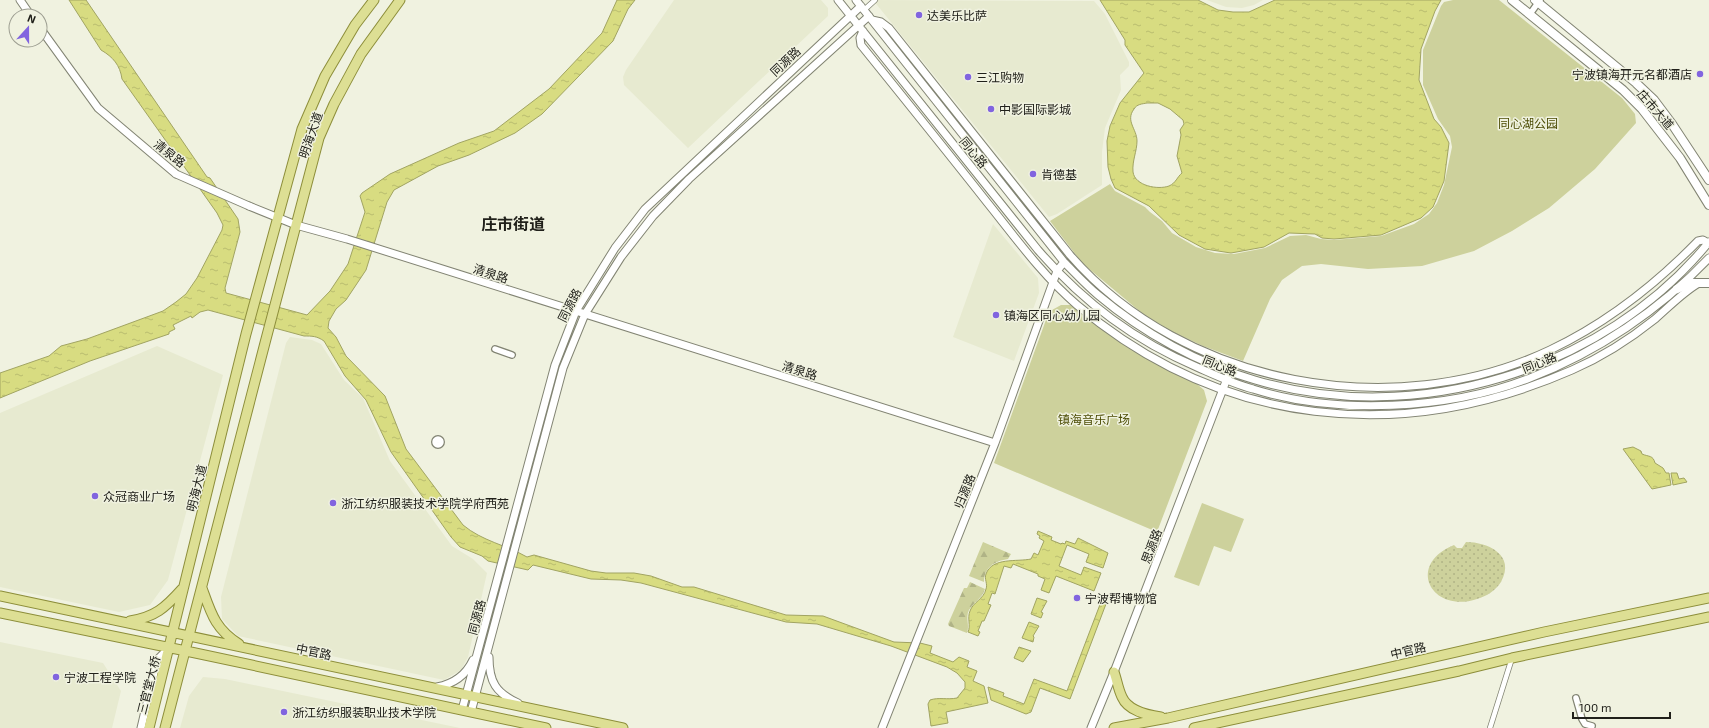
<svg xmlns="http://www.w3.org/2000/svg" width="1709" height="728" viewBox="0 0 1709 728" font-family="'Exo 2','Noto Sans SC',sans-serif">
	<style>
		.built { fill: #e7ead0 }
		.grass { fill: url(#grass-dots) }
		.forest { fill: url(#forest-firs) }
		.park { fill: #cdd19c }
		.water { fill: url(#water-ripples); stroke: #a1a462; fill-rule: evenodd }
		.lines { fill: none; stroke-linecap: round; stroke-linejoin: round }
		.pedestrian-casing { stroke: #828473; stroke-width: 6 }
		.minor-casing { stroke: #828473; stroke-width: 8 }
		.tertiary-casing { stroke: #828473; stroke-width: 9 }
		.secondary-casing { stroke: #828473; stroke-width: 10 }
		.primary-casing { stroke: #8d8e3a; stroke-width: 11 }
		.pedestrian { stroke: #fff; stroke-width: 4.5 }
		.minor { stroke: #fff; stroke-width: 5.5 }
		.tertiary { stroke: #fff; stroke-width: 7 }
		.secondary { stroke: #fff; stroke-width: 8 }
		.primary { stroke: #dddf94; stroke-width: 9 }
		.tertiary-bridge-casing { stroke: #828473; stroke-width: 9; stroke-linecap: butt }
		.tertiary-bridge { stroke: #fff; stroke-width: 7 }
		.poi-dot { fill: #8164df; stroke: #f0f2e0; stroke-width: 1.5 }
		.labels { text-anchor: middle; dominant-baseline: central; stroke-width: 3; stroke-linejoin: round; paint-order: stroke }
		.poi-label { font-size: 12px; fill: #20201a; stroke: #f0f2e0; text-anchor: start }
		.street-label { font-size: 12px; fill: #20201a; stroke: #f0f2e0 }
		.park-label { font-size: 12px; fill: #4b4c03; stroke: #f0f2e0 }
		.district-label { font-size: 16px; font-weight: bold; fill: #20201a; stroke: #f0f2e0 }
	</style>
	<defs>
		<pattern id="grass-dots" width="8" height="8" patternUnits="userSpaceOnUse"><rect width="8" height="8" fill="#cdd19c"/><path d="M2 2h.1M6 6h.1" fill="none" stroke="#b0b386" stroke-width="1.8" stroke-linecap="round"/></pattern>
		<pattern id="forest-firs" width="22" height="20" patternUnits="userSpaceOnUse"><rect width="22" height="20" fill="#cdd19c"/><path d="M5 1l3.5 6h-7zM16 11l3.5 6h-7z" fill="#b0b386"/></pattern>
		<pattern id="water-ripples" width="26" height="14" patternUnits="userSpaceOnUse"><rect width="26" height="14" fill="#d8dc81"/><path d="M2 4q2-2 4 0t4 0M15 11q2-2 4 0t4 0" fill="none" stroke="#b9bc6f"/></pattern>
	</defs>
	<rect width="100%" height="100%" fill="#f0f2e0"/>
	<path class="built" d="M674,0H821L828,8V16L688,148L624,85L623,77L626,70Z
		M873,0L1094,1L1105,14L1129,62V66L1120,75L1121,90L1105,128L1102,152V185L1057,214L1049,217Z
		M1207,0H1263L1254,5L1242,8L1226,7Z
		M993,224L1038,278L1039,293L1014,361L953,337Z
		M290,337L312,340L321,344L344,380L363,398L390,461L452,546L473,559L487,573L468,657L461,670L444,680L238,636L222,619L221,597L286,343Z
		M157,346L223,375L168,580L150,605L119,612L0,587V413Z
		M0,642L103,663L121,691L112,728H0Z
		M203,677L225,679L460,728H180L189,696Z"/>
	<path class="grass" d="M1466,542C1488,542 1516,555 1501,582C1495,591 1487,596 1477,599C1432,614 1405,565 1454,545L1457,548H1462Z"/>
	<path class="forest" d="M983,542L1011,554L1008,559C995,561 984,567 984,582L969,576Z
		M970,582L985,589C982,598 974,602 969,610C965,618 970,625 967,633L949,626L948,624L964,588H967Z"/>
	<path class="park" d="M1453,0H1499L1622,98L1635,114L1636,123L1595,169L1549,208L1512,231L1474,251L1422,266L1368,269L1321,264L1302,266L1282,280L1270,299L1243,361L1203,346L1171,331L1143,314L1082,263L1050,221L1110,184L1115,191L1145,207L1150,212L1162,221L1172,233L1196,247L1215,253L1234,254L1265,248L1290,236L1306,235L1321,239L1334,240L1381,236L1414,224L1429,214L1437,203L1444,185L1452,147L1450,136L1438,119L1423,85V50L1441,6L1444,2Z
		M1061,305H1071L1143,356L1197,384L1204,390L1207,401L1157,532L994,463L1047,317L1052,310Z
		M1202,503L1244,519L1231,552L1214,546L1199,586L1174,577Z"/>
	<path class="water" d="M69,0H86L207,177L210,178L238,219L240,232L225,288L226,293L307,315L330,291L348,264L365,212L360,196L362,193L390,174L459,143L494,131L549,89L602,33L617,0H635L628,9L613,41L542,114L515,133L469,155L438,166L394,190L387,202L366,270L346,300L336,309L329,321L328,328L336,337L346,356L385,396L406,449L463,525C482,541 506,545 527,557L534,555L591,571L606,573H634L651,576L682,587H694L786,615L823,616L894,642L920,643L932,646L930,653L953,662L959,657L969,661L967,667L977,671L973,681L984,686L988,703L946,712L948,723L931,726L928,704L930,700C939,697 947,700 957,698L965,688V682L957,673L947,667L891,646L817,624L786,622L641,583L621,580L591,579L533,565L528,570L488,561L482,556L460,547L451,537L391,452L366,400L345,376L324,341C317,336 312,336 304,336L208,310L200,312L192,318L191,316L173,325L175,329L169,332V334L90,361L0,398V373L49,356L61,346L87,339L163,311L176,302L186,294L197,278L222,230L223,225L217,213L122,79C120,65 113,57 101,50Z
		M1100,0H1198L1218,10L1233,12H1249L1275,0H1441L1435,11L1421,49L1419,80L1434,119L1441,127L1449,143L1444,181L1433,207L1421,218L1381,235L1334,239L1322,238L1315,234L1289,233L1264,247L1231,253L1205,249L1179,235L1149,206L1115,188L1111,179L1108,167L1107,141L1110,126L1120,103L1144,73L1125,45V40ZM1147,103H1158L1170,109L1183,120L1184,124L1180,130L1181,135L1177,156L1182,173C1177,177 1176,183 1169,186C1158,190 1135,186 1133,172C1132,161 1137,151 1137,141C1137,129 1125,121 1134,109C1137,104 1142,104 1147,103Z
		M1633,447L1641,451L1642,454C1649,457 1653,455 1655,463L1663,468L1666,473H1669L1671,485L1652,489L1623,449Z
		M1671,473H1677L1679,479L1684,478L1687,482L1673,485Z
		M1038,531L1052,537L1051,540L1061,544L1062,543L1065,544L1066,541L1075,544L1078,538L1108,553L1103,568L1086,562L1089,554L1067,545L1059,566L1081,575L1084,567L1101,573L1094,591L1056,576L1049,593L1041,590L1045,579L1038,576V574L1013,564L1011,568L1004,566L995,594L992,593L988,604L991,605L984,621H982L978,631L980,632L978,636L968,632C971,626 967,618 970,611C973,602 984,599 986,589C988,584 984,579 986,574C992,557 1017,562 1031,559L1034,553L1038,555L1044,541L1039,538L1040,536L1037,534Z
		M1104,594L1109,596L1070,699L1040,688L1031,712L1026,714L991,700L988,687L1004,693L1003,696L1024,704L1034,679L1067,691Z
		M1037,598L1047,601L1041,612L1043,613L1041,618L1031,614Z
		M1029,622L1039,626L1033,636L1034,637L1033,642L1022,638Z
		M1019,647L1031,651L1023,662L1014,658Z"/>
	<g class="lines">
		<g class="pedestrian-casing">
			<path id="pedestrian" d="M864,10L875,0
				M1490,728L1512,658"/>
		</g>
		<g class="minor-casing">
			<path id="minor" d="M1530,14L1540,0
				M495,349L512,355
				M435 442a3 3 0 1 1 6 0a3 3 0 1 1-6 0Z
				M1576,698L1582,719L1585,724L1592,726"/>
		</g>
		<g class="tertiary-casing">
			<path id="tertiary" d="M20,0L31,16
				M838,0L1038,250C1084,303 1135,341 1199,368C1217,376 1234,384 1253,389C1336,415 1449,410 1530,378C1597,352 1660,310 1709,258
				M856,0L1064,262C1075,273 1086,285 1098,295C1143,333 1199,364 1255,380C1415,428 1604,371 1709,242
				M872,20L881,22L889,28L1070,255C1184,386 1394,424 1550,350C1607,323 1655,285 1698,241L1703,240L1708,243
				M40,28L98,108L176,174
				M863,31L860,38L861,45C903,97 945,149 986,201C1015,237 1042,275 1077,305C1222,427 1401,445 1572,370C1602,357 1630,339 1655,319C1669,307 1683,292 1699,283
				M249,206L296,225L347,239L995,443
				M489,657C489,682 496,693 518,703
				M437,687C453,684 466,675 473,660
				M462,710L555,365L576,311L615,248L645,209L861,6
				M471,712L563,368L585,314L621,257L653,216L689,179L869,16
				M141,728L157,660L168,649
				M882,728L995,443L1057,271L1064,262
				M1091,728L1114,672L1228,376"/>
		</g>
		<g class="secondary-casing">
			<path id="secondary" d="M1512,0L1623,90L1642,109L1680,158L1709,205
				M1535,0L1636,83L1654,100L1672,124L1709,180
				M1677,289L1690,283H1709"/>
		</g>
		<g class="primary-casing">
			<path id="primary" d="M202,588C211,613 215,629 239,644
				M0,596L623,728
				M0,613L186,651L546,728
				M130,621C155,617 165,608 182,589
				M1114,672C1117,680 1118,689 1122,697C1128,711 1147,715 1161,717
				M149,728L246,334L302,129L325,76L355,25L374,0
				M165,728L266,339L319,138L334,104L361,54L400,0
				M1114,728L1168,718L1544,632L1709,598
				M1194,728L1459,671L1512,658L1709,617"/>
		</g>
		<use href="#pedestrian" class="pedestrian"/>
		<use href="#minor" class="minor"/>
		<use href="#tertiary" class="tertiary"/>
		<use href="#secondary" class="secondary"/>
		<use href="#primary" class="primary"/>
		<g class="tertiary-bridge-casing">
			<path id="tertiary-bridge" d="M176,174L249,206"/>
		</g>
		<use href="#tertiary-bridge" class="tertiary-bridge"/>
	</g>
	<g class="poi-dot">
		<circle cx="919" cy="15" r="4"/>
		<circle cx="1700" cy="74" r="4"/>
		<circle cx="968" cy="77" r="4"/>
		<circle cx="991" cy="109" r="4"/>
		<circle cx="1033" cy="174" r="4"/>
		<circle cx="996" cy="315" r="4"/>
		<circle cx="95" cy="496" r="4"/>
		<circle cx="333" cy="503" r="4"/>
		<circle cx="1077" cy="598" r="4"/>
		<circle cx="56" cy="677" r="4"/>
		<circle cx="284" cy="712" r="4"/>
	</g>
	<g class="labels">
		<g class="poi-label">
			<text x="927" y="15">达美乐比萨</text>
			<text x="1692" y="74" text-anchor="end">宁波镇海开元名都酒店</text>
			<text x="976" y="77">三江购物</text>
			<text x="999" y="109">中影国际影城</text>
			<text x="1041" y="174">肯德基</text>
			<text x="1004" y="315">镇海区同心幼儿园</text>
			<text x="103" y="496">众冠商业广场</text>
			<text x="341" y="503">浙江纺织服装技术学院学府西苑</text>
			<text x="1085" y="598">宁波帮博物馆</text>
			<text x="64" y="677">宁波工程学院</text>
			<text x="292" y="712">浙江纺织服装职业技术学院</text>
		</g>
		<g class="street-label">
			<text transform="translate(785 61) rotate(-43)">同源路</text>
			<text transform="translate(1656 109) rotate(49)">庄市大道</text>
			<text transform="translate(310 135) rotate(-71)">明海大道</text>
			<text transform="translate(974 152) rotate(51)">同心路</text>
			<text transform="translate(170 153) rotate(38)">清泉路</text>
			<text transform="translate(491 273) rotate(18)">清泉路</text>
			<text transform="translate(569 305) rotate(-63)">同源路</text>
			<text transform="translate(1539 362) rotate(-22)">同心路</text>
			<text transform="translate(1220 365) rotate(22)">同心路</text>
			<text transform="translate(800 370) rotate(17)">清泉路</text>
			<text transform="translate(196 488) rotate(-76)">明海大道</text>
			<text transform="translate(964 491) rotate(-68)">归源路</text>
			<text transform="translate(1151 546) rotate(-69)">思源路</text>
			<text transform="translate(476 617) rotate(-75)">同源路</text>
			<text transform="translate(1408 650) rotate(-13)">中官路</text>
			<text transform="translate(314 651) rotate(12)">中官路</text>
			<text transform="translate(148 685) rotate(-76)">三官堂大桥</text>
		</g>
		<g class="park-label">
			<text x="1528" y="123">同心湖公园</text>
			<text x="1094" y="419">镇海音乐广场</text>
		</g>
		<g class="district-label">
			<text x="513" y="223">庄市街道</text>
		</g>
	</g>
	<g transform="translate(28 28) rotate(21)"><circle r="19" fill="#f0f2e0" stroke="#9d9e91"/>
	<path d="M0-3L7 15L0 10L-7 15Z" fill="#8164df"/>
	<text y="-6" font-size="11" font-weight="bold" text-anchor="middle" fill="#20201a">N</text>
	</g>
	<path d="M1573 712v6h97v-6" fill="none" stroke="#20201a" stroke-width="2"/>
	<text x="1579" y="712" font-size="12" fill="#20201a" stroke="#f0f2e0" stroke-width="3" paint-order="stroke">100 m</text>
</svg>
